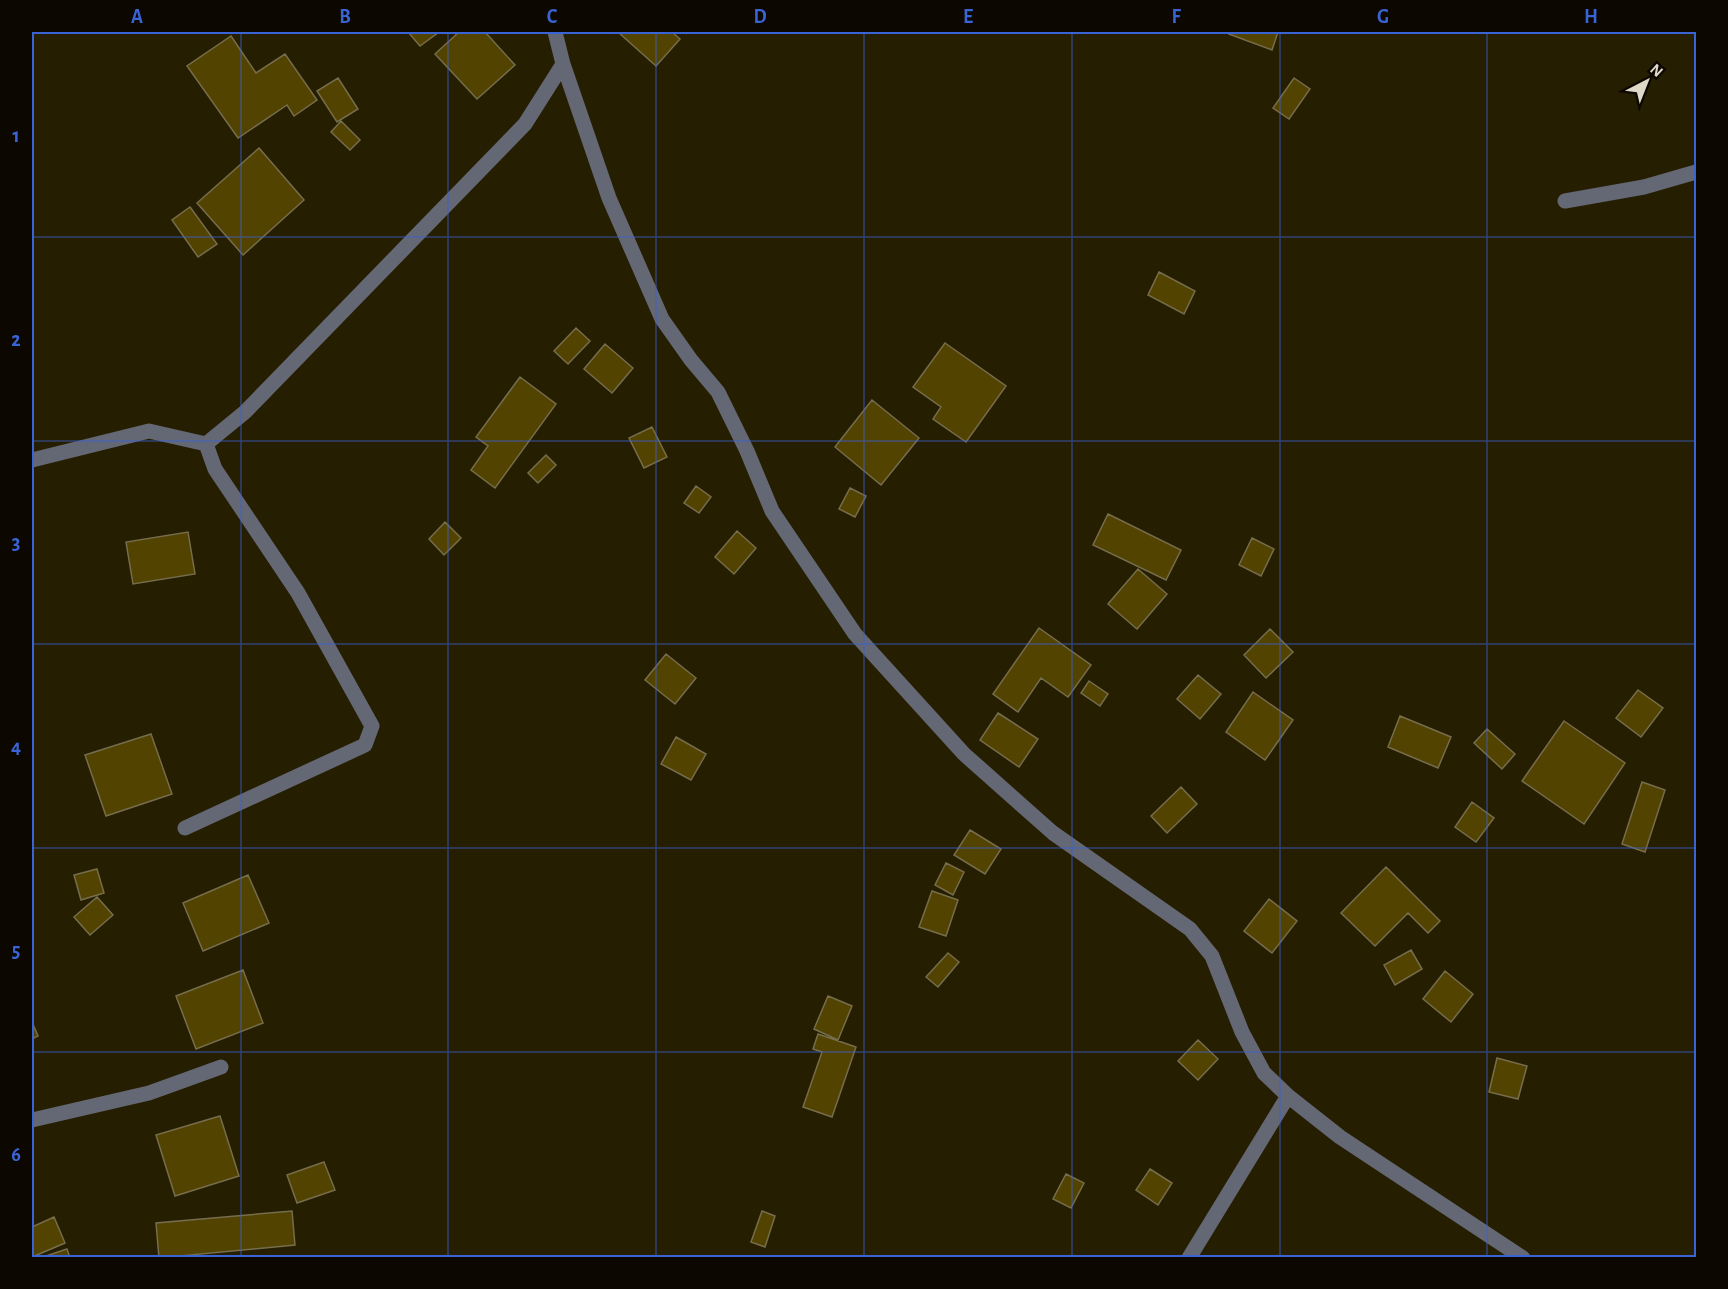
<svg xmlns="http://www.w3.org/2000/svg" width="1728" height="1289" viewBox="0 0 1728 1289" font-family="'Alegreya Sans',sans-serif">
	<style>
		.building { fill: #524300; stroke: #766d4d; stroke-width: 1.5 }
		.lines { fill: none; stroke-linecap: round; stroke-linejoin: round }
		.minor { stroke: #646774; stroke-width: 15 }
		.grid { fill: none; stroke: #3a63d5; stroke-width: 1.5; stroke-opacity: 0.55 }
		.neatline { fill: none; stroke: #3a63d5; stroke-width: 2 }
		.grid-label { font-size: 20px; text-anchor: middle; font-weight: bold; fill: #3a63d5 }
	</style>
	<rect width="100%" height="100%" fill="#261e00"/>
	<path class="building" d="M408,32H439L420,46Z
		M459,32H485L515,65L477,99L435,54Z
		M618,32H672L680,39L656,66Z
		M1230,32H1278L1272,50L1229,34Z
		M231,36L256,73L285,54L317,100L294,116L287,105L238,138L187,66Z
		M338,78L358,109L337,122L317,91Z
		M1294,78L1310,89L1289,119L1273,108Z
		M341,121L360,140L350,150L331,132Z
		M259,148L304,200L243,255L197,203Z
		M190,207L217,244L198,257L172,220Z
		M1159,272L1195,291L1184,314L1148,295Z
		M576,328L590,341L568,364L554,351Z
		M945,343L1006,386L966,442L933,419L941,407L913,387Z
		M605,344L633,368L612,393L584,369Z
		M520,377L556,404L495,488L471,470L488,446L476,437Z
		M872,400L919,438L881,485L835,447Z
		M652,427L667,457L644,468L629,438Z
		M546,455L556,465L538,483L528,473Z
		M696,486L711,497L699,513L684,503Z
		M850,488L866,496L855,517L839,509Z
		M1108,514L1181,550L1166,580L1093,545Z
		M445,522L461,538L444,555L429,539Z
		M737,531L756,548L734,574L715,557Z
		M188,532L195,574L133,584L126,542Z
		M1252,538L1274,549L1261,576L1239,565Z
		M1138,569L1167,594L1137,629L1108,604Z
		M1039,628L1091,665L1068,697L1041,678L1018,712L993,694Z
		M1270,629L1293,652L1266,678L1244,655Z
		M666,654L696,678L675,704L645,680Z
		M1198,675L1221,694L1200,719L1177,699Z
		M1089,681L1108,694L1100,706L1081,693Z
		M1638,690L1663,708L1641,737L1616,718Z
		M1253,692L1293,720L1265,760L1226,732Z
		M998,713L1038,739L1019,767L980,740Z
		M1400,716L1451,737L1438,768L1388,747Z
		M1564,721L1625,763L1584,824L1522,781Z
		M1487,729L1515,754L1502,769L1474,743Z
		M151,734L172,794L106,816L85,755Z
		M676,737L706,754L691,780L661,764Z
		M1642,782L1665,790L1645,852L1622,844Z
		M1181,787L1197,804L1167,833L1151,816Z
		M1472,802L1494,818L1476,842L1455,827Z
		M970,830L1001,849L985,874L954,855Z
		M946,863L964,872L953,895L935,885Z
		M1386,867L1440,921L1428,933L1408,913L1375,946L1341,913Z
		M97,869L104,893L81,900L74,875Z
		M248,875L269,923L203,951L183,903Z
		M932,891L958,900L946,936L919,927Z
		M97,897L113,915L90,935L74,917Z
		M1269,899L1297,921L1272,953L1244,931Z
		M1411,950L1422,969L1395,985L1384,965Z
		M948,953L959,962L938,987L926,977Z
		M243,970L263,1023L196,1049L176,996Z
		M1445,971L1473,994L1451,1022L1423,999Z
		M828,996L852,1006L838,1040L814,1029Z
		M32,1022L38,1036L32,1039Z
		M818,1034L856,1047L832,1117L803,1107L822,1052L813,1049Z
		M1198,1040L1218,1059L1198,1080L1178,1061Z
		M1497,1058L1527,1066L1518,1099L1489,1092Z
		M220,1116L239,1176L175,1196L156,1135Z
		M324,1162L335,1190L297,1203L287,1175Z
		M1150,1169L1172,1183L1158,1205L1136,1190Z
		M1066,1174L1084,1183L1071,1208L1053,1199Z
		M292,1211L295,1245L159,1258L156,1223Z
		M762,1211L775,1216L765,1247L751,1242Z
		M54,1217L65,1243L32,1257V1227Z
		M67,1249L70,1258H40Z"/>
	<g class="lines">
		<path class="minor" d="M555,32L563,64L609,198L662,319L691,360L718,392L747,451L772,511L855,634L964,754L1053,833L1190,929L1212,956L1242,1032L1264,1073L1288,1096L1340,1137L1523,1258
			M1565,201L1644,187L1696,172
			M206,444L245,412L525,124L563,64
			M32,460L149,431L206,444
			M185,828L365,745L372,726L298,593L215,469L206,444
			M32,1120L149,1093L221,1067
			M1189,1258L1288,1096"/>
	</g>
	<path class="grid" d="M241,32V1258M448,32V1258M656,32V1258M864,32V1258M1072,32V1258M1280,32V1258M1487,32V1258M32,237H1696M32,441H1696M32,644H1696M32,848H1696M32,1052H1696"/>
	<rect width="1728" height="1289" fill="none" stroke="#0c0801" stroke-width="66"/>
	<g transform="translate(1647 81) rotate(42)" stroke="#0c0801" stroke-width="4.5" paint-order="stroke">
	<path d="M0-4.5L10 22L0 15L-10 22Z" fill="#ded9c7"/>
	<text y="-9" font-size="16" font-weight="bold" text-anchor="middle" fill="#ded9c7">N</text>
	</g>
	<rect x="33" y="33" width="1662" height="1223" class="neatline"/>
	<g class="grid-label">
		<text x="137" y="23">A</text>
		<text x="345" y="23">B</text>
		<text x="552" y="23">C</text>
		<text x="760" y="23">D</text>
		<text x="968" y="23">E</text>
		<text x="1176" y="23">F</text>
		<text x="1383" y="23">G</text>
		<text x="1591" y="23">H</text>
		<text x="16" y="142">1</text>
		<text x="16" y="346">2</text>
		<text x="16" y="549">3</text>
		<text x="16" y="753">4</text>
		<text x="16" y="957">5</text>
		<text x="16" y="1161">6</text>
	</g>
</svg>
